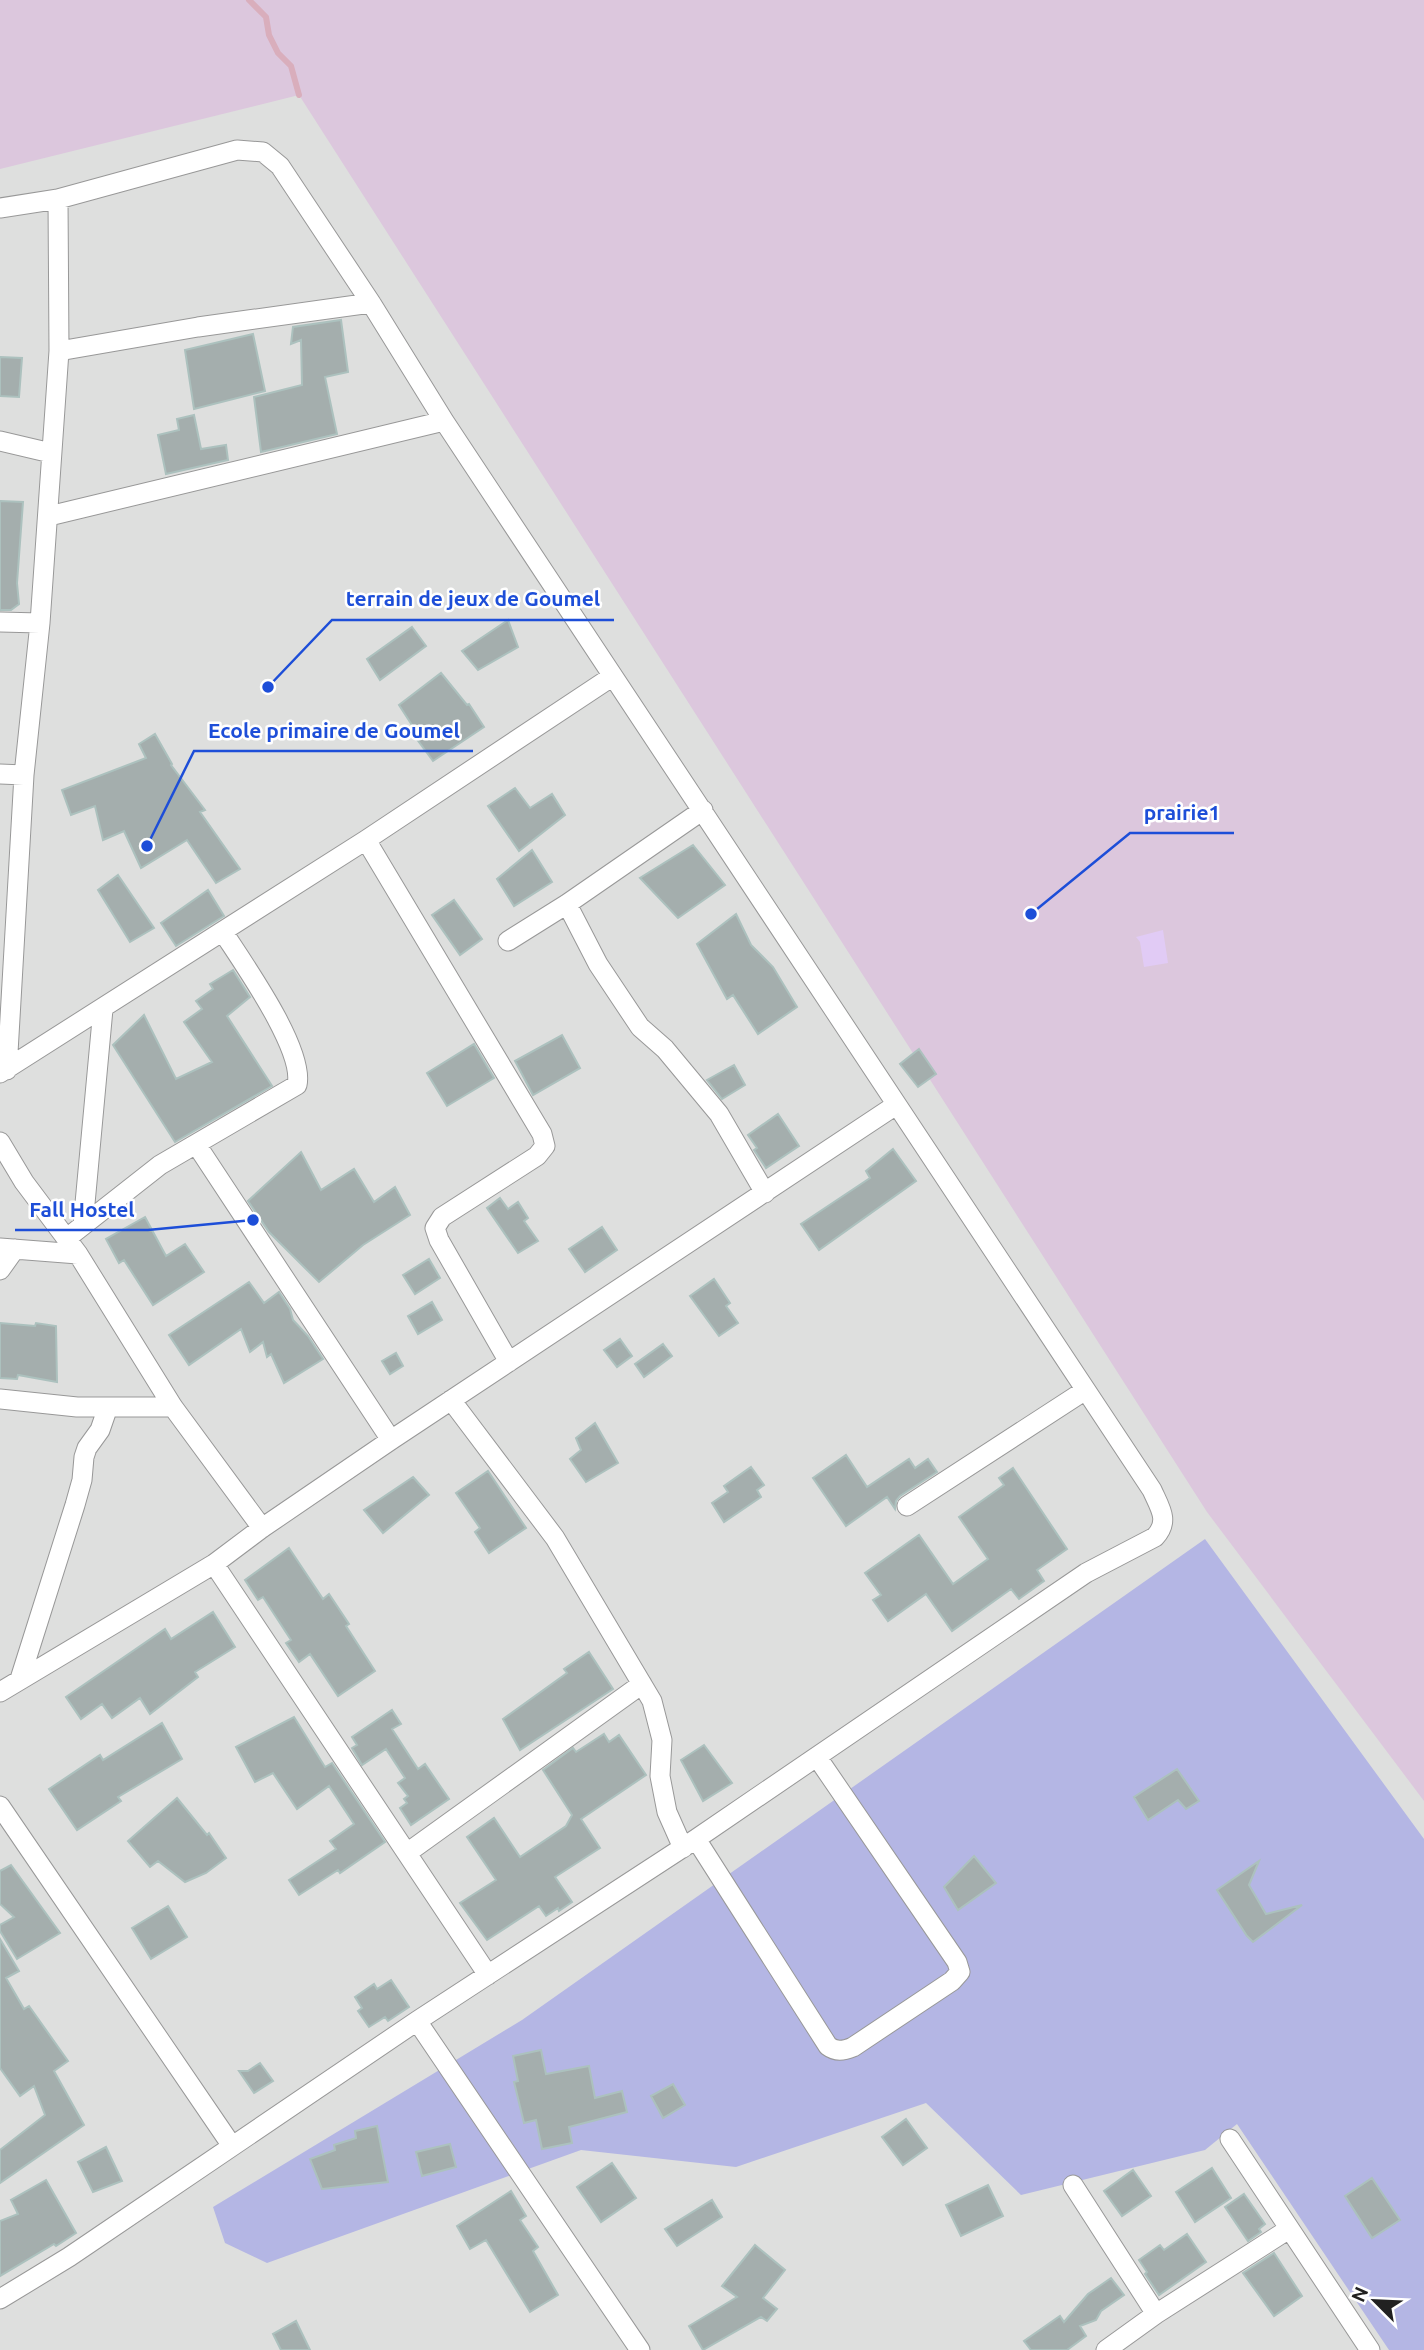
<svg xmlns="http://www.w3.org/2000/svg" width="1424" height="2350" viewBox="0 0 1424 2350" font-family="Ubuntu,sans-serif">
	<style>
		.residential { fill: #dedfde }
		.grass { fill: #b4b6e4 }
		.wetland { fill: #dcc7dd }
		.park { fill: #e1cbf5 }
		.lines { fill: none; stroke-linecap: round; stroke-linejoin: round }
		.stream { stroke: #d9aebc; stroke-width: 6 }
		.building { fill: #a4aead; stroke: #acc1be; stroke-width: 2 }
		.minor-casing { stroke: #989898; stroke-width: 21 }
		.minor { stroke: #fff; stroke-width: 19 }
		.leader { fill: none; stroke: #1d4ed8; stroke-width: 2.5 }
		.callout-dot { fill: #1d4ed8; stroke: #fff; stroke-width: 2.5 }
		.callout-label { font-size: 21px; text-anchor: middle; font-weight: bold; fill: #1d4ed8; stroke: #fff; stroke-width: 5; stroke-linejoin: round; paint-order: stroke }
	</style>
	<rect width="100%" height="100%" fill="#e9eff0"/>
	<path class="residential" d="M0,53L291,66L1424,1456V2350H0Z"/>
	<path class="grass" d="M1205,1539L1424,1839V2350H1389L1237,2124L1205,2150L1021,2195L926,2103L736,2167L581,2150L267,2263L225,2243L213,2207L522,2020Z"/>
	<path class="wetland" d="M0,0H1424V1801L1207,1512L299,95L0,169Z"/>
	<path class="park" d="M1163,930L1168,963L1144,967L1140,942L1136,937Z"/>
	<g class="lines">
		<path class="stream" d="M249,0L266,17L269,35L278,53L291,66L299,95"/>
	</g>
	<path class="building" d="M341,320L348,372L325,377L337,434L261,452L254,397L302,385L301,340L291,344L293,327Z
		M253,334L265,391L194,409L185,350Z
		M0,357L22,358L19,397L0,396Z
		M194,415L201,449L226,445L228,460L166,474L158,435L179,430L177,419Z
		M0,501L23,502L17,583L19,604L11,610H0Z
		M508,620L518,647L478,670L462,651Z
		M412,627L426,646L380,680L367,659Z
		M441,673L467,705L469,704L484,727L433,761L416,738L419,736L399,705Z
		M155,734L172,764L171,765L205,810L200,812L240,869L216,883L187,840L141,868L124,831L103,840L95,806L71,815L62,790L146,758L139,744Z
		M515,788L530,808L552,794L565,815L519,851L488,806Z
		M693,845L725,885L678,918L640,878Z
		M532,850L552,882L514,906L497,879Z
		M118,875L154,928L130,942L98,890Z
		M208,890L224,916L176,946L161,923Z
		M454,900L482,939L460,955L432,915Z
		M736,914L751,945L773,967L797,1007L758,1034L733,995L727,999L697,944Z
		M233,970L250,997L227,1016L272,1086L175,1142L113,1045L144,1015L176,1079L212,1062L184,1022L202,1009L196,1001L213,989L210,984Z
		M562,1035L580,1068L533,1095L515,1061Z
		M474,1044L494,1078L447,1106L427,1073Z
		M919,1049L936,1074L918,1087L900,1064Z
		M734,1065L745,1085L722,1099L707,1080Z
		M778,1114L799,1146L766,1168L754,1150L757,1148L748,1135Z
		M893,1149L916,1181L819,1250L801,1224L870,1178L866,1171Z
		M301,1152L321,1190L354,1169L374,1202L395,1187L410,1215L363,1245L319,1282L269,1232L248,1201Z
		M500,1198L508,1209L518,1202L528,1218L524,1221L538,1241L518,1253L487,1208Z
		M145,1217L166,1256L185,1244L204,1272L153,1305L124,1260L119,1263L106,1239Z
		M602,1227L617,1250L585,1272L569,1249Z
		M429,1259L440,1278L415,1294L403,1275Z
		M714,1279L730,1303L726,1306L738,1323L719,1336L690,1296Z
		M249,1282L264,1303L279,1292L290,1309L293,1320L308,1336L323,1359L284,1383L271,1354L267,1357L263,1342L250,1352L241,1329L189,1365L169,1335Z
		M432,1302L442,1320L418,1334L408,1316Z
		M0,1323L35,1326L36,1323L56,1326L57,1382L18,1375L17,1379L0,1378Z
		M620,1339L632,1356L617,1367L604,1350Z
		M663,1344L672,1356L644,1377L635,1364Z
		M396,1353L403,1366L390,1374L382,1361Z
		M595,1423L618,1463L586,1482L570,1459L581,1450L576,1438Z
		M846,1455L867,1487L909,1459L915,1468L928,1459L937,1472L900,1496L896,1501L895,1509L887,1497L846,1526L813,1478Z
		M751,1467L764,1485L757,1490L761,1497L724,1522L712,1503L728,1492L724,1486Z
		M1013,1468L1067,1549L1037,1570L1044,1581L1019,1599L1011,1589L952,1631L926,1594L888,1621L873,1600L881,1595L865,1573L919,1535L953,1584L988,1559L959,1517L1004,1485L999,1478Z
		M488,1471L526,1528L489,1553L475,1532L480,1528L456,1493Z
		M413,1477L429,1495L383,1533L364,1510Z
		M289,1548L323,1599L329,1594L349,1624L346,1626L375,1671L338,1696L310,1654L299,1662L286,1643L291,1640L263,1597L258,1600L245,1580Z
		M213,1612L235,1647L195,1672L198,1677L150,1714L140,1698L112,1718L102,1704L81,1719L66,1697L165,1629L171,1639Z
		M589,1652L613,1689L520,1750L503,1719L567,1673L564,1669Z
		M392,1710L401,1724L392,1729L418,1769L425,1764L449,1799L411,1825L400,1808L407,1803L404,1799L408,1796L398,1783L405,1778L386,1749L362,1765L352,1748L357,1745L352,1737Z
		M294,1717L325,1767L332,1763L385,1842L340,1873L338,1870L299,1895L289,1880L336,1849L330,1841L354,1824L329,1786L297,1809L273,1773L255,1782L236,1747Z
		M162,1723L182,1759L118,1797L121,1801L77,1830L49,1789L100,1755L103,1760Z
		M604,1734L609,1742L619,1735L646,1775L581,1819L600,1848L555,1877L572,1902L559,1911L558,1908L546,1916L539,1906L487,1940L460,1903L496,1880L467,1837L494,1818L520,1857L566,1826L572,1815L543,1770L573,1748L576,1752Z
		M704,1745L732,1783L703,1801L681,1760Z
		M1177,1769L1199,1801L1186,1809L1178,1800L1148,1820L1134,1797Z
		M177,1798L207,1835L209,1833L226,1858L206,1873L185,1882L158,1861L150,1867L128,1841Z
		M974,1856L996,1883L958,1910L944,1887Z
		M1259,1861L1249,1885L1266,1914L1302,1905L1253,1942L1247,1936L1217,1890Z
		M11,1865L60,1933L17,1959L0,1931V1925L14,1917L0,1904V1871Z
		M168,1906L187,1937L151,1959L132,1928Z
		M0,1939L19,1971L6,1978L24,2009L29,2006L68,2061L54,2071L84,2125L0,2183V2150L45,2115L34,2086L20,2096L0,2068Z
		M391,1980L409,2007L388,2021L385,2017L369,2027L358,2011L362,2008L355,1997L374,1984L377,1989Z
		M541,2050L546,2074L589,2066L595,2098L622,2091L627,2112L569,2127L572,2143L542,2149L536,2120L524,2123L514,2082L518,2081L513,2056Z
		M260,2063L273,2081L254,2093L239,2071H248Z
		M673,2084L685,2105L663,2118L651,2096Z
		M906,2119L927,2148L903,2165L882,2137Z
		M377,2126L388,2182L322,2189L310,2159L335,2150L334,2145L356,2138L355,2131Z
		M450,2144L456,2167L422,2176L416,2152Z
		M106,2147L122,2181L93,2192L78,2162Z
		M612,2163L636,2198L601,2222L577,2187Z
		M1212,2168L1231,2198L1195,2222L1176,2192Z
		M1133,2170L1151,2196L1122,2216L1104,2191Z
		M1372,2178L1400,2220L1372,2238L1345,2196Z
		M46,2180L76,2233L56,2246L54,2244L0,2276V2221L18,2214L11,2200Z
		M988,2185L1003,2216L961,2236L946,2205Z
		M511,2191L526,2216L520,2220L538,2247L533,2251L558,2295L530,2312L486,2240L470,2249L457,2226Z
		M1244,2194L1265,2224L1259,2229L1261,2232L1248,2241L1225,2207Z
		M712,2200L722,2217L677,2246L665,2229Z
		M1187,2234L1206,2262L1159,2295L1145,2274L1147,2272L1139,2260L1160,2245L1164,2250Z
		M755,2245L785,2270L763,2298L777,2309L767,2321L761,2317L703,2350L689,2326L737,2297L722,2286Z
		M1274,2253L1302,2296L1274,2316L1243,2273Z
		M1111,2278L1124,2295L1101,2311L1096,2320L1080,2326L1086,2336L1067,2350H1031L1024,2341L1060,2316L1064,2322L1088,2294Z
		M296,2321L310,2350H281L273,2334Z"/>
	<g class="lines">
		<g class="minor-casing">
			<path id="minor" d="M0,208L58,199L237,150L263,152L280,166L371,303L444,421L1152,1490C1160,1508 1170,1521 1155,1537L1086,1573L696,1839L417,2021L69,2257L0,2299
				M59,351L198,327L371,303
				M0,441L51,453
				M49,516L444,421
				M0,622L40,623
				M0,774L24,775
				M366,840L542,1134L545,1146L537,1156L442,1217L435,1228L439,1240L509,1362
				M567,904L598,964L640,1027L665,1049L719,1114L765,1193
				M508,941L567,904L703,810
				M7,1070L24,775L40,623L59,351L58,199
				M0,1073L366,840L613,676
				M0,1142L24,1182L78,1254L173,1407L262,1528
				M196,1144L391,1440
				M83,1225L103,1009
				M67,1238L160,1165L297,1085C305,1050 243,963 223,932
				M0,1248L78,1254
				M0,1270L15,1249
				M0,1399L77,1407H173
				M451,1400L555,1538L652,1701L662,1740L660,1776L667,1812L683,1848
				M907,1506L1084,1391
				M214,1564L488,1975
				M20,1679L75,1505L82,1480L84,1457L87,1448L100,1430L108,1407
				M0,1692L214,1564L262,1528L391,1440L896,1105
				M0,1806L232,2146
				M696,1839L828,2046C836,2052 843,2051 853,2047L952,1981L960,1972L957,1962L817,1757
				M407,1853L642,1684
				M417,2021L640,2350
				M1230,2139L1370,2350
				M1073,2185L1156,2314
				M1106,2350L1156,2314L1289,2229"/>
		</g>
		<use href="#minor" class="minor"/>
	</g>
	<path class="leader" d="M268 687L332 620H614M147 846L194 751H473M1031 914L1130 833H1234M253 1220L148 1230H15"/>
	<g class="callout-dot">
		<circle cx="268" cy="687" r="7"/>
		<circle cx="147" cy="846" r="7"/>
		<circle cx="1031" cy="914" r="7"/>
		<circle cx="253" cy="1220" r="7"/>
	</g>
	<g class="callout-label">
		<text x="473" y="606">terrain de jeux de Goumel</text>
		<text x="334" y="738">Ecole primaire de Goumel</text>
		<text x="1182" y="820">prairie1</text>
		<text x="82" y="1217">Fall Hostel</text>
	</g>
	<g transform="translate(1375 2301) rotate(294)" stroke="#ffffff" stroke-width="5" paint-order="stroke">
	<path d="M0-5L12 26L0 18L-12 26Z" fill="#212121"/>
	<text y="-10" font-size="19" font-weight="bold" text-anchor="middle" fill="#212121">N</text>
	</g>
</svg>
